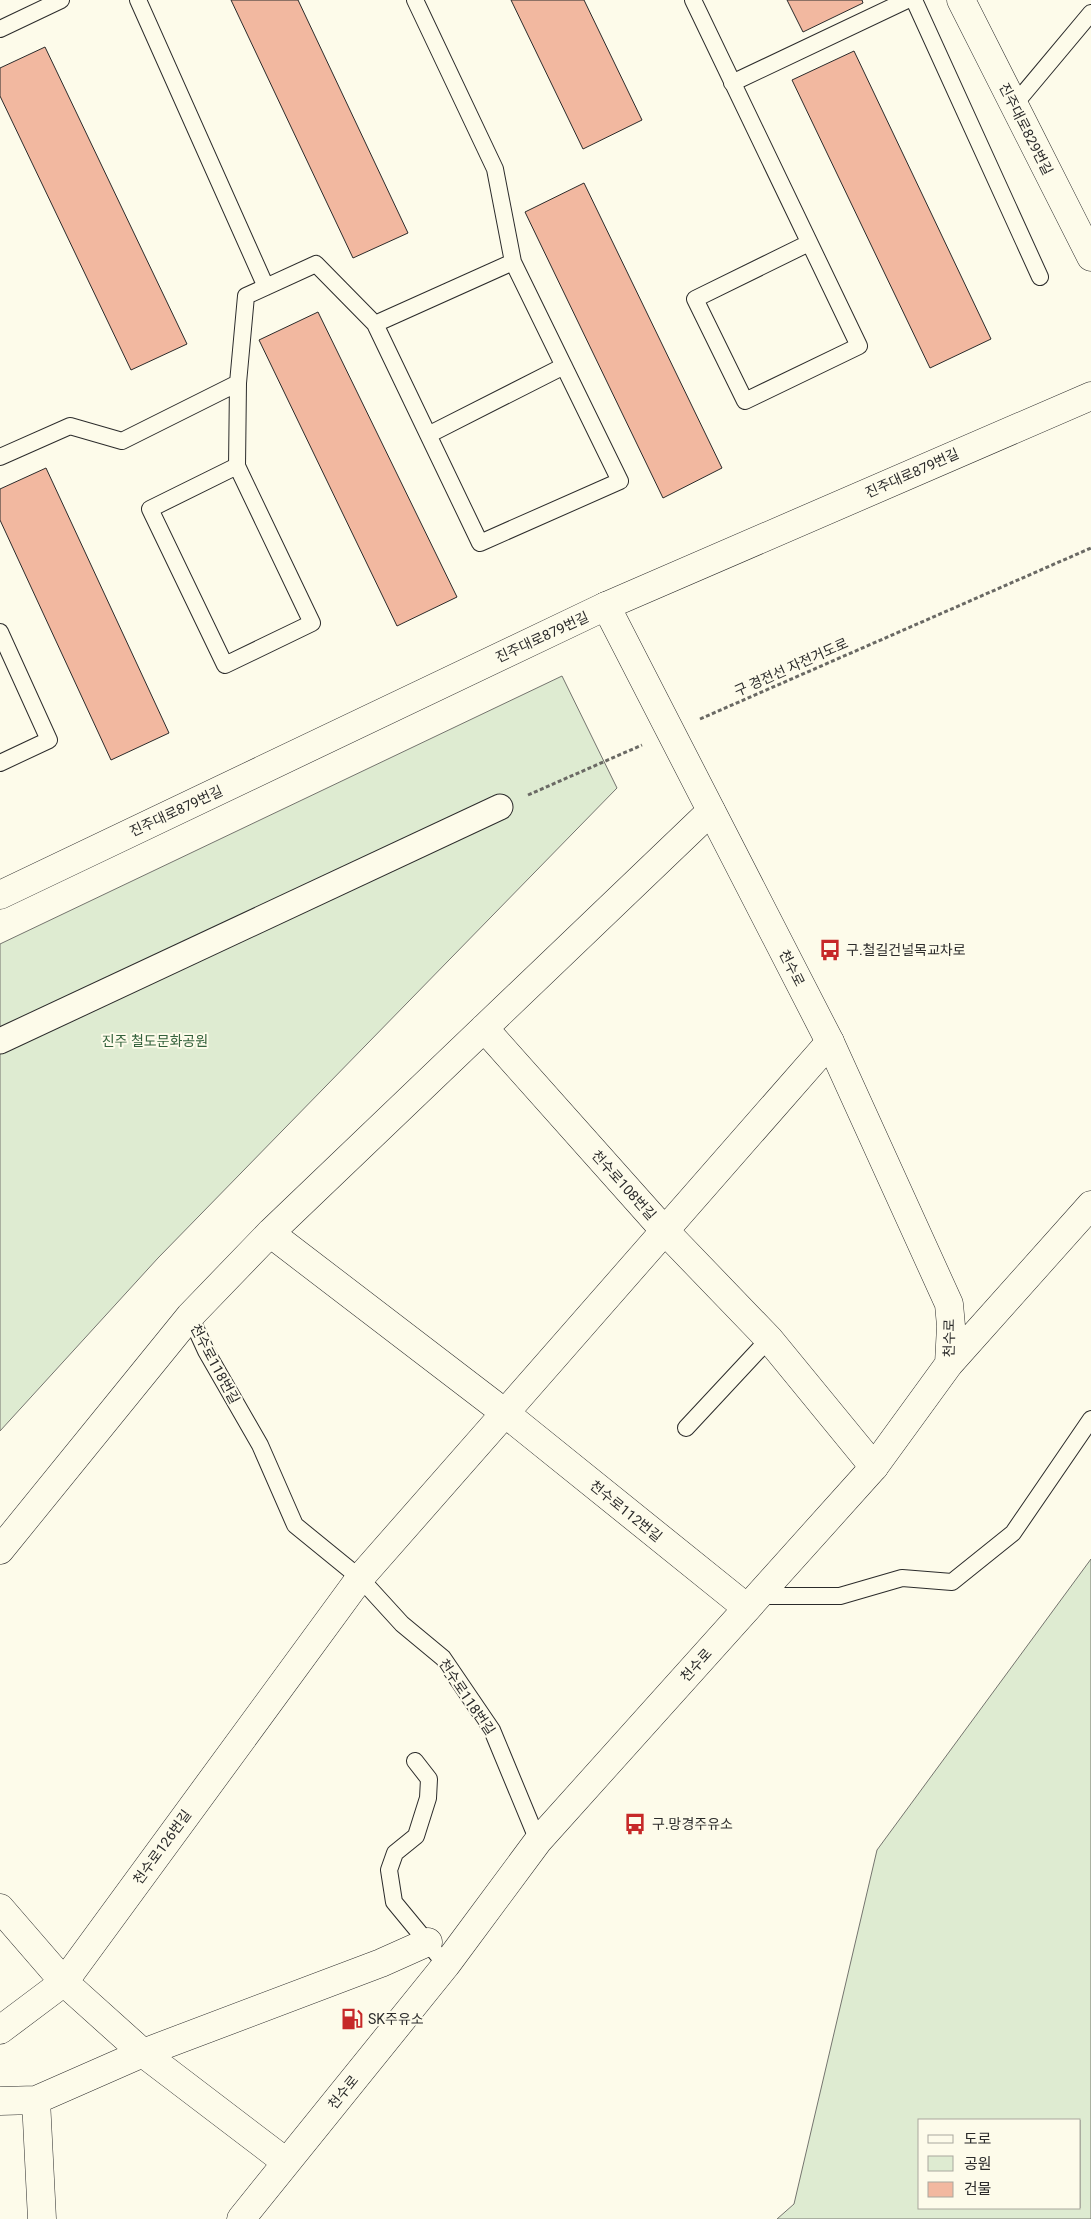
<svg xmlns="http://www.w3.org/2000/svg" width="1091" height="2219" viewBox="0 0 1091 2219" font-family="Roboto,'Noto Sans KR',sans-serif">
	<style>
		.green { fill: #deebd1; stroke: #74746e; fill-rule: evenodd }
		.building { fill: #f2b8a0; stroke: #2b2b2b }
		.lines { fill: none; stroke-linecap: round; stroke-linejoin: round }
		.service-casing { stroke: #2b2b2b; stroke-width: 18 }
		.pedestrian-casing { stroke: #2b2b2b; stroke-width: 27 }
		.minor-casing { stroke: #2b2b2b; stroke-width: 29 }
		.tertiary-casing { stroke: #2b2b2b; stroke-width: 29 }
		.path { stroke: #6a6964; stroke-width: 3; stroke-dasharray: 4 2.5; stroke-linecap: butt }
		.service { stroke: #fdfbea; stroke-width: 16 }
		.pedestrian { stroke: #fdfbea; stroke-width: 25 }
		.minor { stroke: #fdfbea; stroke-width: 28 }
		.tertiary { stroke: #fdfbea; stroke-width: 28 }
		.labels { text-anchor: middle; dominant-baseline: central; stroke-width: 4; stroke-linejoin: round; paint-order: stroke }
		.street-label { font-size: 14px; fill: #2b2b2b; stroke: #fdfbea }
		.poi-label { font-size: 14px; fill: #2b2b2b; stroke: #fdfbea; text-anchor: start }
		.park-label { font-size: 14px; fill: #34623c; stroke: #fdfbea }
	</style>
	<rect width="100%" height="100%" fill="#fdfbea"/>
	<path class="green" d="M562,676L617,788L158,1258L0,1431V944Z
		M1091,1559V2219H777L794,2204L877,1850ZM1080,2120V2208H920V2120Z"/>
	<path class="building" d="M231,0H298L408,233L353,258Z
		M511,0H584L642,120L583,149Z
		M787,0H862L863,3L803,32Z
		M45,47L187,344L131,370L0,96V68Z
		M854,51L991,339L930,368L792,80Z
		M584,183L722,468L663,498L525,212Z
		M318,312L457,597L397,626L259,340Z
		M46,468L169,733L111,760L0,520V489Z"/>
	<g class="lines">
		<g class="service-casing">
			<path id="service" d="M138,0L266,287
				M693,0L859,346L745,401L695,299L809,243
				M914,0L1040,277
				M0,29L61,0
				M732,83L907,0
				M1014,105L1091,13
				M375,324L513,262
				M430,434L564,366
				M0,457L70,426L122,441L238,383L246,296L316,264L375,324L480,543L620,481L513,262L495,169L415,0
				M237,466L312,623L225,665L150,509Z
				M237,466L238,383
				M0,632L49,740L0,763
				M190,1316L206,1351L260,1445L295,1525L360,1578L402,1624L443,1658L492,1730L538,1841
				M686,1428L769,1339
				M759,1596H840L902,1578L952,1582L1013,1533L1091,1419
				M415,1761L429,1779L428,1798L416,1836L395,1853L389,1870L394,1902L446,1965"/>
		</g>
		<g class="pedestrian-casing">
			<path id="pedestrian" d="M0,1041L500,807"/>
		</g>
		<g class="minor-casing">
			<path id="minor" d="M961,0L1091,257
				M0,895L606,606
				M484,1028L664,1230L769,1339L874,1467
				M0,1550L190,1316L270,1233L711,811
				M747,1608L505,1413L830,1042
				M0,1908L64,1982L143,2053L286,2162
				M0,2030L64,1982L360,1578L505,1413L270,1233
				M36,2100L42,2219
				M0,2101L36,2100L143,2053L381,1963L428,1942"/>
		</g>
		<g class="tertiary-casing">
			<path id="tertiary" d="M949,1364L1091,1205
				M241,2219L446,1965L538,1841L874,1467L949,1364L951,1326L949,1304L830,1042L606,606L1091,396"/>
		</g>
		<path class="path" d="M700,719L1091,548
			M528,795L642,745"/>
		<use href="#service" class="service"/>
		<use href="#pedestrian" class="pedestrian"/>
		<use href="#minor" class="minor"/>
		<use href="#tertiary" class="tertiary"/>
	</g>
	<defs>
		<g id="bus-bare" transform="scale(1.725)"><path d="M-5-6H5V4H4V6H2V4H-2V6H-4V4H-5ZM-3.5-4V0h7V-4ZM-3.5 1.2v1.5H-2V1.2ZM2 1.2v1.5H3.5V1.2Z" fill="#c62828" stroke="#fdfbea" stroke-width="2.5" paint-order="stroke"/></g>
		<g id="fuel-bare" transform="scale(1.725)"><path d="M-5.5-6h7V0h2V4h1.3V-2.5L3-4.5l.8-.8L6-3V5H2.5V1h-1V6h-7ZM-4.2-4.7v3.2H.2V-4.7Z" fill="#c62828" stroke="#fdfbea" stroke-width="2.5" paint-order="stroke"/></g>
	</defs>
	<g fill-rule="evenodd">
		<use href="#bus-bare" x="830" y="950"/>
		<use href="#bus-bare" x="635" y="1824"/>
		<use href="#fuel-bare" x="352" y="2019"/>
	</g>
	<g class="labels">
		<g class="street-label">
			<text transform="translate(1026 129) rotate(63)">진주대로829번길</text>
			<text transform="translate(912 473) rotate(-24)">진주대로879번길</text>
			<text transform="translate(542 637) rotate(-25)">진주대로879번길</text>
			<text transform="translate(791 667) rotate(-24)">구 경전선 자전거도로</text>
			<text transform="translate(176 811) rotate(-25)">진주대로879번길</text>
			<text transform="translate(792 968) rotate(63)">천수로</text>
			<text transform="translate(624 1185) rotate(48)">천수로108번길</text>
			<text transform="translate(949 1338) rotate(-89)">천수로</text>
			<text transform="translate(215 1364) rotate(62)">천수로118번길</text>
			<text transform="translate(626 1511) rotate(39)">천수로112번길</text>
			<text transform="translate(696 1665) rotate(-48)">천수로</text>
			<text transform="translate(467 1697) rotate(56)">천수로118번길</text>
			<text transform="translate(162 1847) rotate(-54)">천수로126번길</text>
			<text transform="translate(343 2092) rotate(-51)">천수로</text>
		</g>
		<g class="poi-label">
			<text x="846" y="950">구.철길건널목교차로</text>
			<text x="652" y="1824">구.망경주유소</text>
			<text x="368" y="2019">SK주유소</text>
		</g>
		<g class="park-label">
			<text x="155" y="1041">진주 철도문화공원</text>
		</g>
	</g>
	<rect x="918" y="2119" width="162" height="90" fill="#fdfbea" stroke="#a9a89e"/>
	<rect x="928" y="2135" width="25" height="8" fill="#fdfbea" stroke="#a9a89e"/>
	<text x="964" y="2144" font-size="15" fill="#2b2b2b">도로</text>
	<rect x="928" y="2156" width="25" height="15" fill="#deebd1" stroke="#a9a89e"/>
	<text x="964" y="2169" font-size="15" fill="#2b2b2b">공원</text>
	<rect x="928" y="2182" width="25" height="15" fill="#f2b8a0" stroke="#a9a89e"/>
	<text x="964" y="2194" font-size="15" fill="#2b2b2b">건물</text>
</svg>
